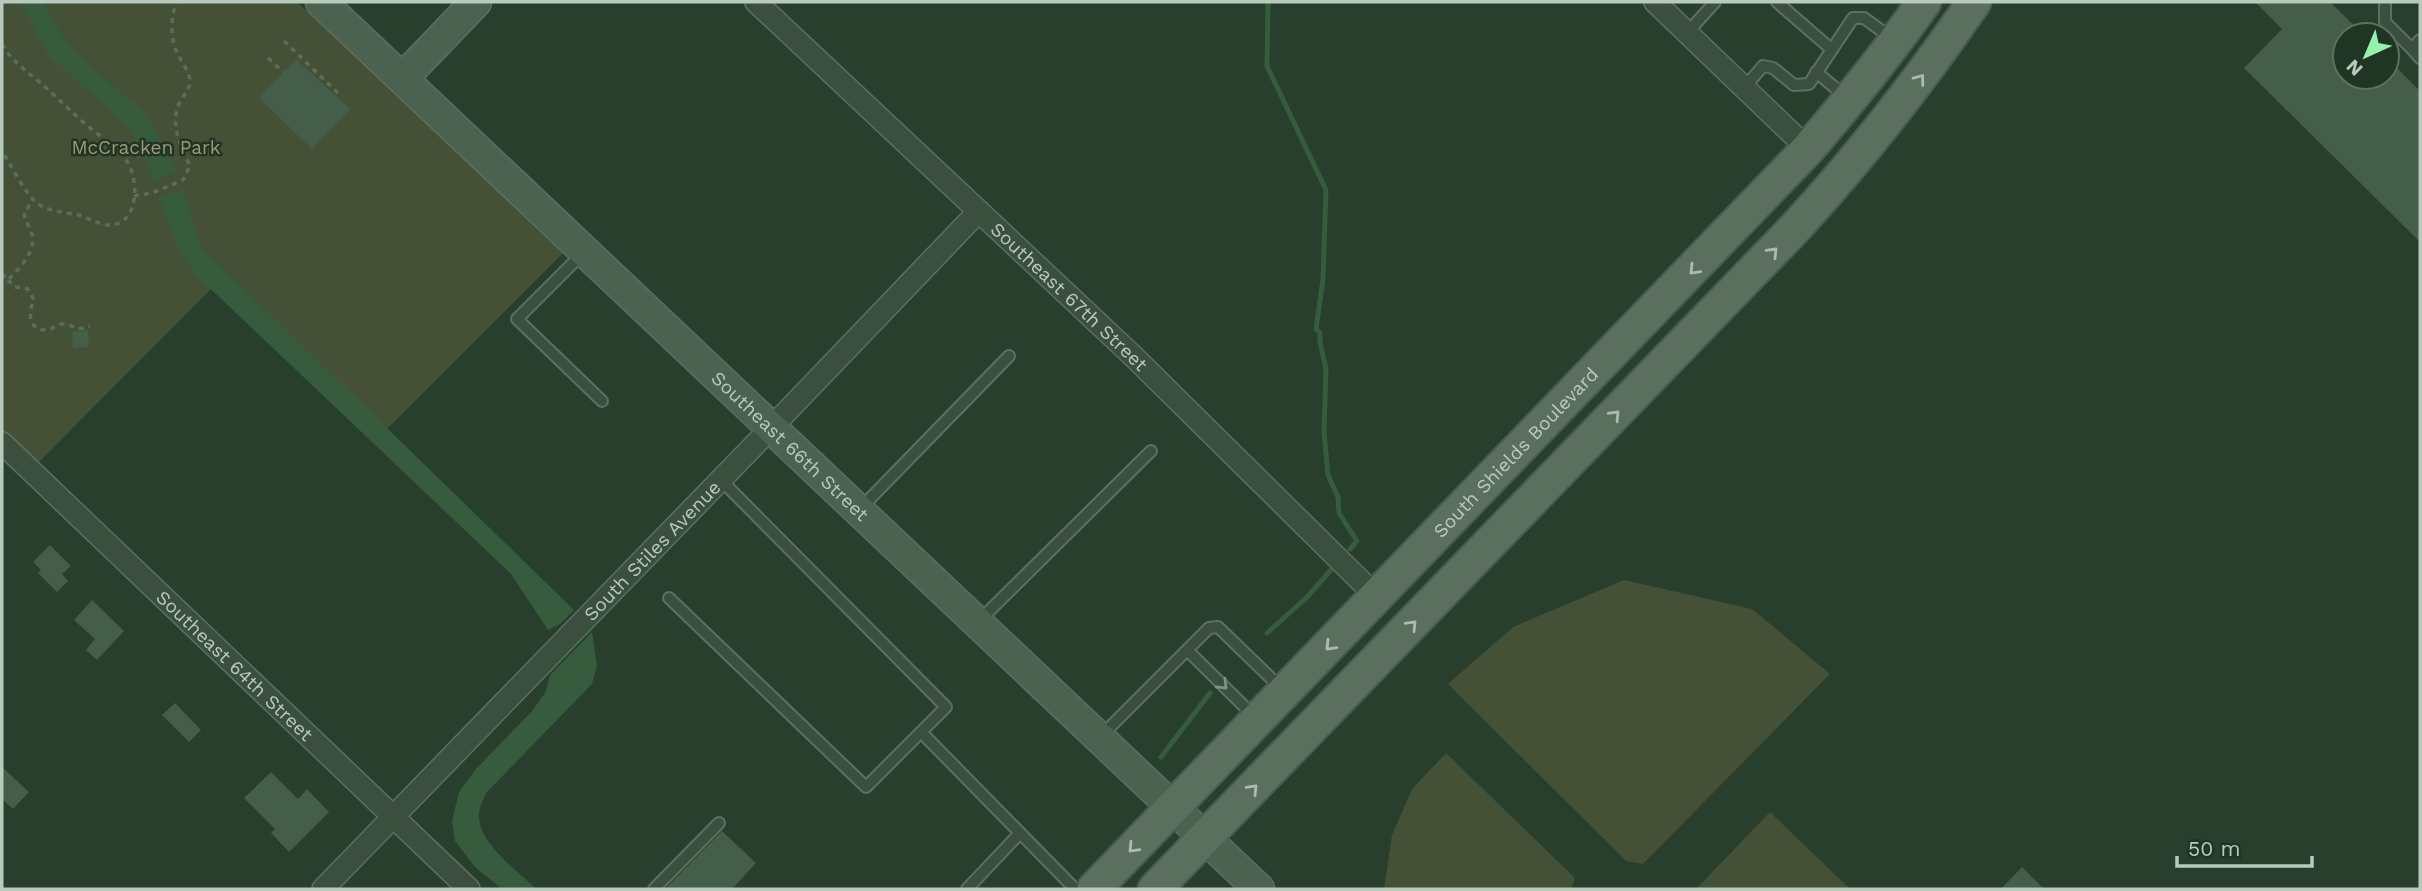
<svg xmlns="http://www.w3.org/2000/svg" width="2422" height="891" viewBox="0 0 2422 891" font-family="'Work Sans',sans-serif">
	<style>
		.green { fill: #455137 }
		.water { fill: #365c3d }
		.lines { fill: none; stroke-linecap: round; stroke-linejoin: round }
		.stream { stroke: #365c3d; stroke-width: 5 }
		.building { fill: #445e49 }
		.lane-casing { stroke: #5c6f60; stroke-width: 14 }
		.street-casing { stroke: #5c6f60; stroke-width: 24 }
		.secondary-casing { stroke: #5c6f60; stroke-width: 33 }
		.primary-casing { stroke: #485b4c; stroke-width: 37 }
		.path { stroke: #5d6d59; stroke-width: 3.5; stroke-dasharray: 5 5; stroke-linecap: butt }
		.lane { stroke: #3b4f3f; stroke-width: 10 }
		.street { stroke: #3b4f3f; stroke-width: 21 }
		.secondary { stroke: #4a624f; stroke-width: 30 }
		.primary { stroke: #5a6f5e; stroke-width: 33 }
		.oneway { stroke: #aabcae }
		.oneway2 { stroke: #809384 }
		.labels { text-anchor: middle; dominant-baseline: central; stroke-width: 5; stroke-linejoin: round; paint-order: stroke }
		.park-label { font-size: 19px; fill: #9e9878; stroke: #203524 }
		.street-label { font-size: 19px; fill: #b8cabc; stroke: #203524 }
	</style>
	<rect width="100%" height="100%" fill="#273f2c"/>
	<path class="green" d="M2,2H297L566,250L387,429L227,273L36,465L2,432Z
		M1624,580L1752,609L1830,674L1643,864L1626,861L1448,684L1513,627Z
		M1446,753L1575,878L1571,889H1384L1392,835L1412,789Z
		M1770,812L1850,889H1696Z"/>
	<path class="water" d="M21,2H43L65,41L76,54L147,115L179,172L153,181L149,163L128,126L48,55Z
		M183,190L199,242L204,250L574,610L560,624L548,630L511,574L197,276L180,253L159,197Z
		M592,632L597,666L592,684L486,793C484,799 479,807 479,814C477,842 518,871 536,889H502L475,867L455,841L452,821L459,792L476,769L532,711L545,693L550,675Z"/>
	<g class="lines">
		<path class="stream" d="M1268,2L1267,66L1326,190L1323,279L1316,329L1320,333V342L1326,369L1324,432L1328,475L1338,497L1339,513L1357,541L1350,549
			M1267,633L1306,598L1331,570
			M1161,757L1210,693"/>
	</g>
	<path class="building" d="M2255,2H2330L2364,35H2345V77H2387V58L2420,91V242L2244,68L2282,29Z
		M296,59L350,109L312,149L259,98Z
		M88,330L89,347L73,348L72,332Z
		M50,545L71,566L62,574L68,581L57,592L38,573L41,570L33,562Z
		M92,600L124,631L97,660L86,650L95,639L74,620Z
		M175,703L201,730L189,742L162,715Z
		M2,767L29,792L13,809L2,799Z
		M271,772L298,799L307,789L329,812L289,852L271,833L275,829L244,798Z
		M722,831L756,863L732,889H665Z
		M2022,867L2044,889H2001Z"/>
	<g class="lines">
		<g class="lane-casing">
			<path id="lane" d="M1777,2L1831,49
				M2385,2V22L2412,49
				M1687,33L1715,2
				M2420,40L2412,49L2420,58
				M1816,72L1845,96
				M1744,88L1763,66L1773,68L1794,85L1809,84L1853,18H1864L1894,40
				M583,253L517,319L602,401
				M860,509L1009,356
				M669,598L866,787L946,707L721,480
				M978,622L1151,451
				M1187,650L1255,717
				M921,732L1075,889
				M1101,736L1209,628L1218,627L1281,688
				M654,889L719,823
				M967,889L1020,833"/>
		</g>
		<g class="street-casing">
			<g id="street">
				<path id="s1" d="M756,2L1133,356L1377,597"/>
				<path d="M1655,2L1808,149"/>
				<path id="s2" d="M2,443L469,889"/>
				<path id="s3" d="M323,889L771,428L979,211"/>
			</g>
		</g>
		<g class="secondary-casing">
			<g id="secondary">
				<path id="s4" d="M321,2L1259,889"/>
				<path d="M403,78L476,2"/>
			</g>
		</g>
		<g class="primary-casing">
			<g id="primary">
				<path id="s5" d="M1094,889L1808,149C1849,101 1888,53 1924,2"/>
				<path d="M1155,889L1796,227C1862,155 1919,82 1974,2"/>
			</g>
		</g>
		<path class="path" d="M284,41L339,94
			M2,44C12,62 28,72 43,85C62,102 79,120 99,135C111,144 122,151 129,165C139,184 138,225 109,225C100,225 88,218 79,215C65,212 50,212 38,204C25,194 11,165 2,151
			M268,58L283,72
			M134,196L152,193L183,180L190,166C181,146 170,127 179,104C183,95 191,89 190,79C188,71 182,62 178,55C170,39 170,18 177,2
			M2,274L8,280C19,269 36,252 32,235C30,227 25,221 24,213L33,200
			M8,280L15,287L28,289L34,300C28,312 28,330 46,330C52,330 57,324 62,324C74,324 76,332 90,326"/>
		<use href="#lane" class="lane"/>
		<use href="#street" class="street"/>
		<use href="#secondary" class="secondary"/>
		<use href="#primary" class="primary"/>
	</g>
	<defs><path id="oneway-chevron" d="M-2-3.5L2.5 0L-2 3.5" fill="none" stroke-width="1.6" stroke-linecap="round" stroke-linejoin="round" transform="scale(1.75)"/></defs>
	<g class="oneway">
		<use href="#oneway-chevron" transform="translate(1920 79) rotate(-53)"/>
		<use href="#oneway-chevron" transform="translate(1773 252) rotate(-46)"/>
		<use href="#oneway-chevron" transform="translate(1694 270) rotate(134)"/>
		<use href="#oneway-chevron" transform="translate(1615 415) rotate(-46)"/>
		<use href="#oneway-chevron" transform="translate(1412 625) rotate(-46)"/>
		<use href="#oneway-chevron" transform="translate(1330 646) rotate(134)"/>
		<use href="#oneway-chevron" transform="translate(1253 789) rotate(-46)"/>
		<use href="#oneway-chevron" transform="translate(1133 848) rotate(134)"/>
	</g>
	<use class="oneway2" href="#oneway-chevron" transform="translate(1223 685) rotate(45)"/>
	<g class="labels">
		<g class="park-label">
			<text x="146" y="147">McCracken Park</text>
		</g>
		<g class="street-label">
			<text stroke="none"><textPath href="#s1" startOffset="430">Southeast 67th Street</textPath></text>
			<text stroke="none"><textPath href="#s4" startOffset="646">Southeast 66th Street</textPath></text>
			<text stroke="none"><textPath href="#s5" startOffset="607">South Shields Boulevard</textPath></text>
			<text stroke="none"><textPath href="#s3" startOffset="472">South Stiles Avenue</textPath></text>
			<text stroke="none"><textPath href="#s2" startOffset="322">Southeast 64th Street</textPath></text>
		</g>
	</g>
	<rect width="2422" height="891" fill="none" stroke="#b8cabc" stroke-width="7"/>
	<g transform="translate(2366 56) rotate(224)"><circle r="33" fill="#203524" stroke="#5d7161" stroke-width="2"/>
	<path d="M0-5L12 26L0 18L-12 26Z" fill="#95f2aa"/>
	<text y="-10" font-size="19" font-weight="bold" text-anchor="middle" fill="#b8cabc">N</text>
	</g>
	<path d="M2177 856v10h135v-10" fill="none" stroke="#b8cabc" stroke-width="3.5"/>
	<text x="2188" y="856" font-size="21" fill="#b8cabc" stroke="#203524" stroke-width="5" paint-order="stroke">50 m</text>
</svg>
